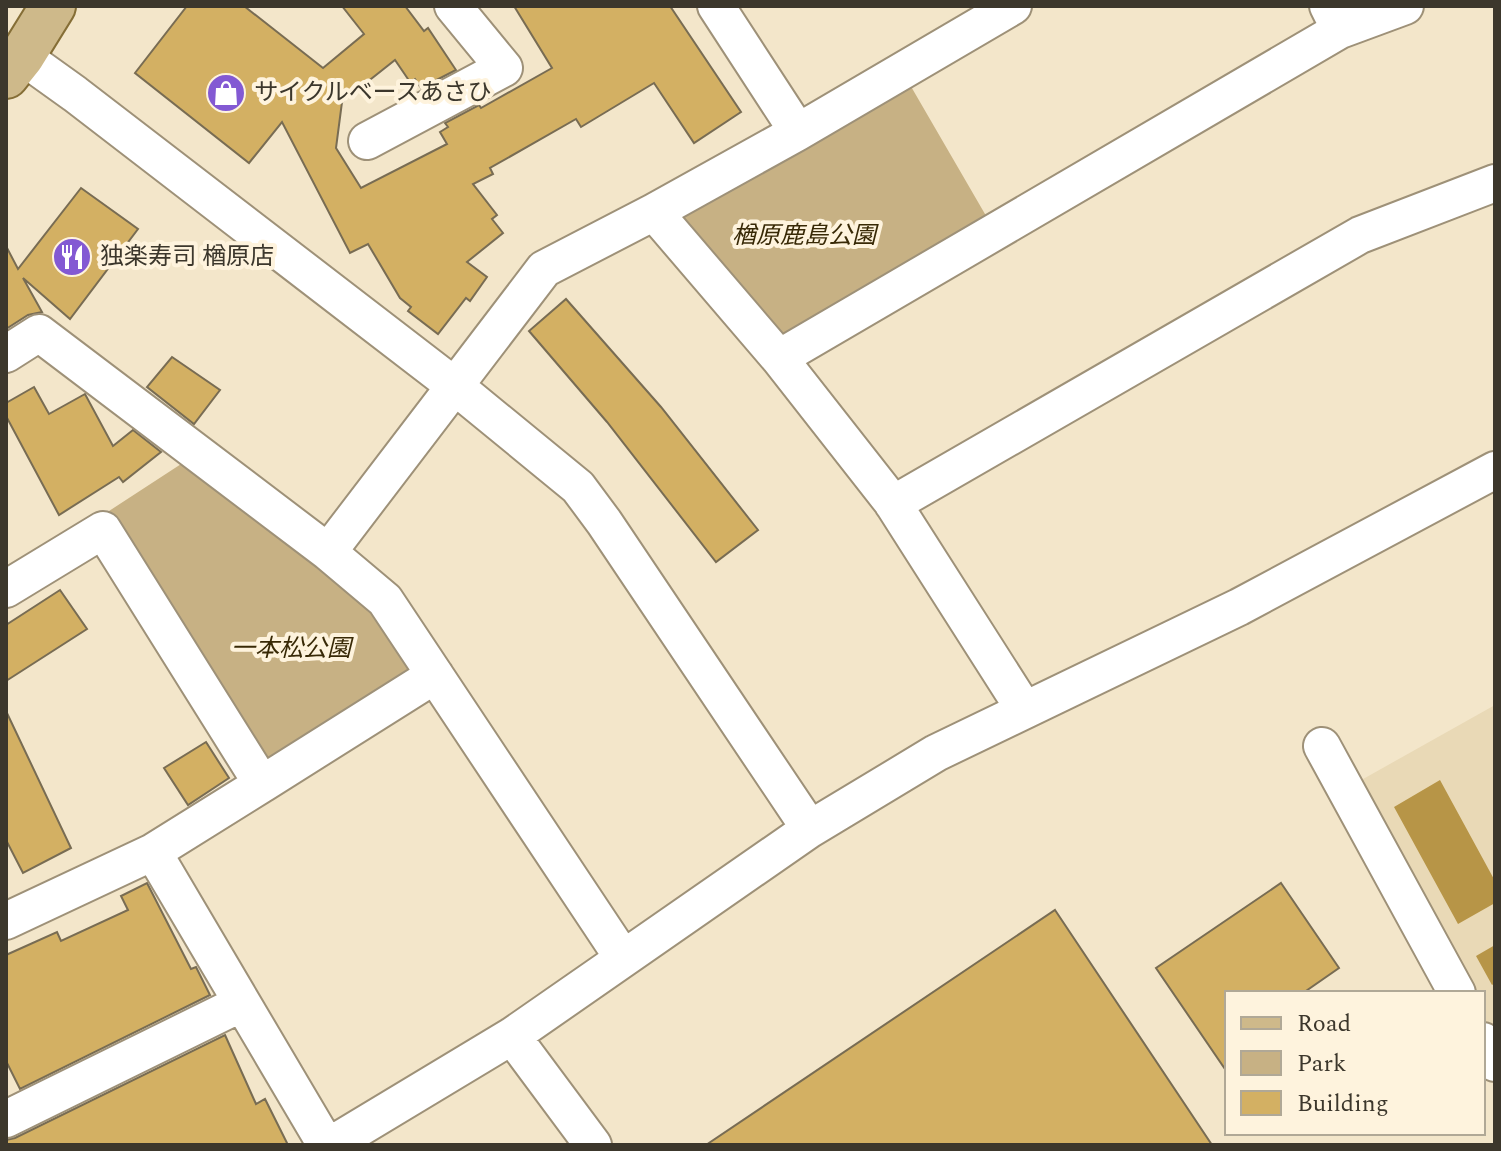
<svg xmlns="http://www.w3.org/2000/svg" width="1501" height="1151" viewBox="0 0 1501 1151" font-family="Spectral,'Noto Sans JP',serif">
	<style>
		.built { fill: #e9d9b6 }
		.green { fill: #c7b184 }
		.water { fill: #b79547 }
		.building { fill: #d3b063; stroke: #786c53; stroke-width: 2 }
		.lines { fill: none; stroke-linecap: round; stroke-linejoin: round }
		.minor-casing { stroke: #9e9178; stroke-width: 40 }
		.major-casing { stroke: #856e36; stroke-width: 48 }
		.minor { stroke: #fff; stroke-width: 36 }
		.major { stroke: #ceb98a; stroke-width: 44 }
		.labels { text-anchor: middle; dominant-baseline: central; stroke-width: 8; stroke-linejoin: round; paint-order: stroke }
		.poi-label { font-size: 24px; fill: #3c372c; stroke: #fef3dd; text-anchor: start }
		.park-label { font-size: 24px; font-style: italic; fill: #382906; stroke: #fef3dd }
	</style>
	<rect width="100%" height="100%" fill="#f3e6ca"/>
	<path class="built" d="M1495,705V1045L1483,1022V993H1467L1356,783Z"/>
	<path class="green" d="M902,71L996,233L779,358L654,212Z
		M198,453L328,552L435,675L262,784L103,530L109,511Z"/>
	<path class="water" d="M1440,780L1495,881V903L1458,924L1394,807Z
		M1495,945V983L1492,985L1476,956Z"/>
	<path class="building" d="M187,6H244L323,68L364,34L342,6H405L424,31L428,28L456,70L421,88L415,79L410,82L395,60L342,102L336,148L361,188L447,144L440,132L448,127L445,123L479,105L481,108L552,68L514,6H670L741,112L694,143L654,83L581,127L576,119L490,168L493,174L473,184L497,215L492,219L503,233L467,262L487,277L470,301L466,298L438,334L408,311L411,307L400,298L368,244L350,253L282,122L249,163L135,73Z
		M81,188L138,229L70,319L23,278L42,312L28,315L6,329V246L18,269Z
		M566,299L661,407L758,530L716,562L607,422L529,331Z
		M172,357L220,390L194,424L147,387Z
		M34,387L49,414L85,394L113,446L133,430L161,452L123,482L119,477L59,515L6,416V403Z
		M60,590L87,629L6,681V625Z
		M6,711L71,848L23,873L6,840Z
		M206,742L229,778L188,805L164,768Z
		M147,883L191,969L196,967L210,995L20,1089L6,1061V955L57,932L61,941L128,910L121,896Z
		M1281,883L1339,968L1303,993H1227V1072L1156,968Z
		M1055,910L1212,1145H706Z
		M225,1035L256,1104L265,1099L288,1145H6V1140L15,1138Z"/>
	<g class="lines">
		<g class="minor-casing">
			<path id="minor" d="M716,6L798,132
				M1328,6L1340,30L1405,6
				M22,56L75,94L456,387L578,487L604,522L810,829L512,1036L331,1145
				M367,141L504,68L453,6
				M654,212L779,358L892,502L1024,709
				M6,354L39,333L328,552L385,600L623,958
				M779,358L1340,30
				M893,504L1360,235L1495,183
				M328,552L544,269L654,212L798,132L1013,6
				M6,589L103,530L262,784L435,675
				M1322,746L1457,993
				M810,829L936,753L1239,607L1495,470
				M153,852L326,1145
				M6,921L153,852L262,784
				M512,1036L593,1145
				M1483,1041L1495,1063
				M6,1119L242,1003"/>
		</g>
		<g class="major-casing">
			<path id="major" d="M6,76L22,56L53,6"/>
		</g>
		<use href="#minor" class="minor"/>
		<use href="#major" class="major"/>
	</g>
	<defs>
		<g id="shop-disc" transform="scale(2)"><circle r="9.5" fill="#8359d3" stroke="#fef3dd"/><path d="M-5-2.5h2.3a2.7 3.5 0 0 1 5.4 0H5L5.5 6h-11ZM-1.5-2.5h3a1.5 2.3 0 0 0-3 0Z" fill="#fff"/></g>
		<g id="restaurant-disc" transform="scale(2)"><circle r="9.5" fill="#8359d3" stroke="#fef3dd"/><path d="M-5-6h1v4h1v-4h1v4h1v-4h1v5L-1.5 .5V6h-2V.5L-5-1ZM5-6V6H3V1.5H1.5Q1.5-4 5-6Z" fill="#fff"/></g>
	</defs>
	<g fill-rule="evenodd">
		<use href="#shop-disc" x="226" y="93"/>
		<use href="#restaurant-disc" x="72" y="257"/>
	</g>
	<g class="labels">
		<g class="poi-label">
			<text x="254" y="93">サイクルベースあさひ</text>
			<text x="100" y="257">独楽寿司 楢原店</text>
		</g>
		<g class="park-label">
			<text x="804" y="236">楢原鹿島公園</text>
			<text x="291" y="649">一本松公園</text>
		</g>
	</g>
	<rect width="1501" height="1151" fill="none" stroke="#3c372c" stroke-width="16"/>
	<rect x="1225" y="991" width="260" height="144" fill="#fef3dd" stroke="#b0a896" stroke-width="2"/>
	<rect x="1241" y="1017" width="40" height="12" fill="#ceb98a" stroke="#b0a896" stroke-width="2"/>
	<text x="1297" y="1031" font-size="24" fill="#3c372c">Road</text>
	<rect x="1241" y="1051" width="40" height="24" fill="#c7b184" stroke="#b0a896" stroke-width="2"/>
	<text x="1297" y="1071" font-size="24" fill="#3c372c">Park</text>
	<rect x="1241" y="1091" width="40" height="24" fill="#d3b063" stroke="#b0a896" stroke-width="2"/>
	<text x="1297" y="1111" font-size="24" fill="#3c372c">Building</text>
</svg>
